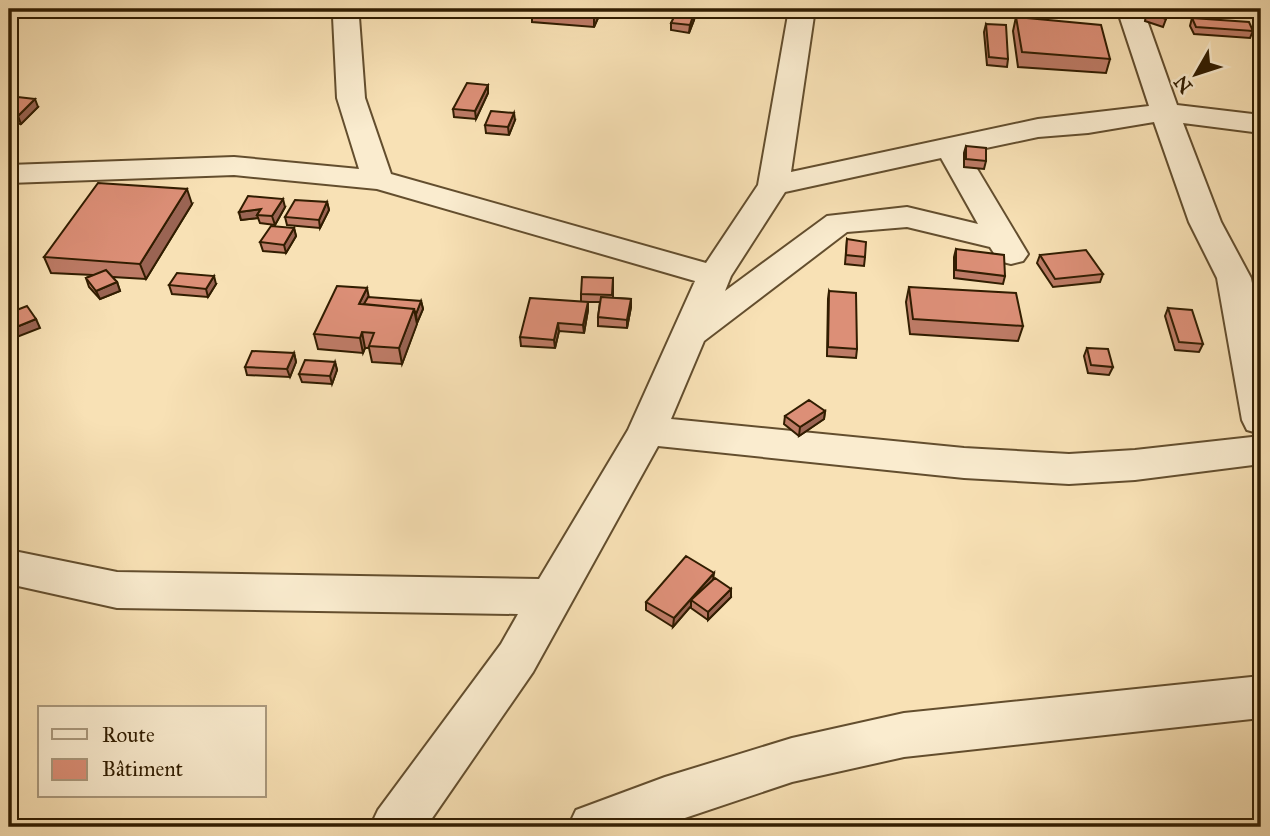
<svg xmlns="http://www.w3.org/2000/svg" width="1270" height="836" viewBox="0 0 1270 836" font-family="'IM FELL Great Primer',serif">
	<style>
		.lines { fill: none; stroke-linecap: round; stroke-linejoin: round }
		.minor-casing { stroke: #634e2e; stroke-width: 4 }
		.minor { fill: #faeccf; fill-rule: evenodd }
		.wall { fill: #bd7b66; stroke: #311d01; stroke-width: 2 }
		.shaded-wall { fill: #9a6453; stroke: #311d01; stroke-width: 2 }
		.building { fill: #dc8f77; stroke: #311d01; stroke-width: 2 }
	</style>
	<rect width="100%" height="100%" fill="#f8e1b5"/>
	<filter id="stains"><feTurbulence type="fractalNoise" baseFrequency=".00286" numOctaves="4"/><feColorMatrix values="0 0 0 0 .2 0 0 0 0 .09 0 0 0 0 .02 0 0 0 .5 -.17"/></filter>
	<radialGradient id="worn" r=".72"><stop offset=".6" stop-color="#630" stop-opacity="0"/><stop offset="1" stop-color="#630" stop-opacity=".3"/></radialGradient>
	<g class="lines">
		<g class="minor-casing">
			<path id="minor" d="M338,9H364L359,17L365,98L391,174L706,263L758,185L789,9H815L791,172L1038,119L1149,106L1117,9H1143L1177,105L1261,115V133L1183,123L1221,222L1251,278L1261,328V434L1247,430L1242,420L1217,278L1189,222L1154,122L1088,133L1038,137L967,152L1028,254L1023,261L1011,264L999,261L990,247L907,227L847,232L704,341L671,419L964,448L1069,454L1135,450L1261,436V464L1135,480L1069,484L964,478L658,446L533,672L426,827H370L378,810L501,644L518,614L117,608L9,584V550L117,572L539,579L628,430L695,281L377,189L234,175L9,183V165L234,157L359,169L337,98L333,17ZM941,158L978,224L907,207L827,216L725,291L731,276L785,192Z
				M1261,676V718L904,757L792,782L658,827H568L576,810L665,777L792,738L904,713Z"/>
		</g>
		<use href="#minor" class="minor"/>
	</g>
	<path class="wall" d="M532,9H602L594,27L532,22Z
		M1147,9L1166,19L1163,27L1145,21Z
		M1227,9H1261V17L1229,14Z
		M1016,17L1110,59L1106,73L1018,67L1013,31Z
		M1192,18L1253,31L1250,38L1194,34L1190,26Z
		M694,20L689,33L671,30V23Z
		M986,24L1008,59L1007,67L987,65L984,32Z
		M488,85V93L476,119L454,117L453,109Z
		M9,96L38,107L21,124L9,123Z
		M515,120L509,135L486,133L485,125Z
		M966,146L986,161L984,169L964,167V153Z
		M327,202L329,210L320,228L287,225L285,217Z
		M192,204L146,279L112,277L117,282L120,291L100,299L89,287L86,278L93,275L51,273L44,257Z
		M285,207L275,225L260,223L258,218L241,220L239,212Z
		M294,228L296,236L286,253L263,251L260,242Z
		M847,239L865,257L864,266L845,264Z
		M956,249L1005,276L1003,284L954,278V257Z
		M1040,255L1103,274L1100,282L1053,287L1037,263Z
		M613,278V298L631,299V307L627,328L598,326V317L600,302H588V310L584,333L559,331L555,348L521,346L520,337L581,301V294Z
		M216,284L208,297L172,294L169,285Z
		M909,287L1023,326L1018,341L910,334L906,302Z
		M829,291L857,349L856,358L827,356L828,299Z
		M421,301L423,309L417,323L402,364L372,362L369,348H365L363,353L318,349L314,334Z
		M1168,308L1203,344L1199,352L1175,350L1165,316Z
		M1087,348L1113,367L1109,375L1088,373L1084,356Z
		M294,353L296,362L290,377L247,375L245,367Z
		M335,362L337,370L332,384L302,382L299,374Z
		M825,411L824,419L799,436L784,424L785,416Z
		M713,579L731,597L708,620L691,608V606L673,627L646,610V602Z"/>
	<path class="shaded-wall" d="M596,9H602L594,27V14Z
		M694,13V20L689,33L690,25Z
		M488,85V93L476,119L475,111Z
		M35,99L38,107L21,124L18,116Z
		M514,113L515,120L509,135L508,127Z
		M187,189L192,204L146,279L140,264Z
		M283,199L285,207L275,225L272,216Z
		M327,202L329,210L320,228L319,220Z
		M261,209L257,215L258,218L241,220L239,212Z
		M294,228L296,236L286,253L284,245Z
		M214,276L216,284L208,297L206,289Z
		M117,282L120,291L100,299L96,291Z
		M367,288L370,303L362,310L359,304Z
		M631,299V307L627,328V320Z
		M421,301L423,309L417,323L416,314Z
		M588,302V310L584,333L583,325Z
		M414,309L417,324L402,364L399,348Z
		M36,319L40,328L9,340V330Z
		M558,323L559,331L555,348L554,340Z
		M362,332L365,348L363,353L360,338Z
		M294,353L296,362L290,377L287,369Z
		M335,362L337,370L332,384L330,376Z
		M825,411L824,419L799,436L800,427Z
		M714,573L713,581L691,600V606L673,627L674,618Z
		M731,589V597L708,620V612Z"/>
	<path class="building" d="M534,9H596L594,14Z
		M1148,9H1168L1166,19L1147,13Z
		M677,11L694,13L690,25L671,23Z
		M1016,17L1101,25L1110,59L1022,52Z
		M1192,18L1249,22L1253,31L1196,27Z
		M986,24L1006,25L1008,59L989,57Z
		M467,83L488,85L475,111L453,109Z
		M9,96L35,99L18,116L9,115Z
		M491,111L514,113L508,127L485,125Z
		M966,146L986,148V161L966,159Z
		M98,183L187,189L140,264L44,257Z
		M248,196L283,199L272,216L257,215L261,209L239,212Z
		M295,200L327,202L319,220L285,217Z
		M271,226L294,228L284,245L260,242Z
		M847,239L866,242L865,257L846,255Z
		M956,249L1004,255L1005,276L956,270Z
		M1086,250L1103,274L1055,279L1040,255Z
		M106,270L117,282L96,291L86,278Z
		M177,273L214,276L206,289L169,285Z
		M582,277L613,278L612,295L581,294Z
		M337,286L367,288L359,304L414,309L399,348L369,346L374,333L362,332L360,338L314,334Z
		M909,287L1016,293L1023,326L913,319Z
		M829,291L856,293L857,349L828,347Z
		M368,297L421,301L416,314L414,309L364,304Z
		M601,297L631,299L627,320L598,317Z
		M530,298L588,302L583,325L558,323L554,340L520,337Z
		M27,306L36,319L9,330V313Z
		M1168,308L1192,310L1203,344L1179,342Z
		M1087,348L1108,349L1113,367L1091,365Z
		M252,351L294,353L287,369L245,367Z
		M305,360L335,362L330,376L299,374Z
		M809,400L825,411L800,427L785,416Z
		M686,556L714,573L674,618L646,602Z
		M715,578L731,589L708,612L691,600Z"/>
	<rect width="1270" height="836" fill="none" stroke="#f8e1b5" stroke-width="35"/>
	<rect x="10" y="10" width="1249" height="815" fill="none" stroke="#311d01" stroke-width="3.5"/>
	<rect x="18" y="18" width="1235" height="801" fill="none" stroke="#311d01" stroke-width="2"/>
	<rect x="38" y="706" width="228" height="91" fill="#faeccf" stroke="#aa997d" stroke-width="2"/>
	<rect x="52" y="729" width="35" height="10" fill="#faeccf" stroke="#aa997d" stroke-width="2"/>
	<text x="102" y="742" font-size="21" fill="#311d01">Route</text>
	<rect x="52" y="759" width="35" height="21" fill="#dc8f77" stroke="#aa997d" stroke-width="2"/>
	<text x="102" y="776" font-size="21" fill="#311d01">Bâtiment</text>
	<g transform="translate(1196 74) rotate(231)" stroke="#faeccf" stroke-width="5" paint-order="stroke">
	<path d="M0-5L12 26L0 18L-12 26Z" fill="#311d01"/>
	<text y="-10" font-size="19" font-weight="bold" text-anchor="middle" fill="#311d01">N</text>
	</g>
	<rect width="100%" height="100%" filter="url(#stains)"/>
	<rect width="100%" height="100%" fill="url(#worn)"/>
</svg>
